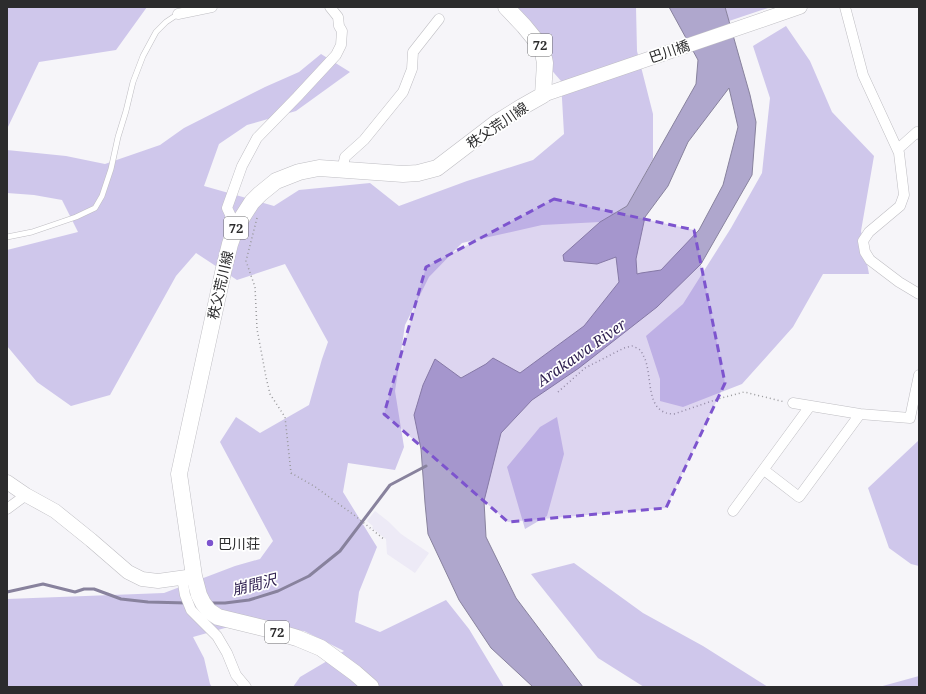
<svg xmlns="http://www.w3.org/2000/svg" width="926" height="694" viewBox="0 0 926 694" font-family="'Noto Serif','Noto Sans JP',serif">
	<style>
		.built { fill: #edeaf6 }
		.green { fill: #cfc7eb }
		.water { fill: #afa7cd; stroke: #88829d; fill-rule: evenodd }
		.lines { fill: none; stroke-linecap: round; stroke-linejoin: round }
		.stream { stroke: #88829d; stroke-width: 3 }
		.lane-casing { stroke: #bfbec3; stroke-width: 6 }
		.street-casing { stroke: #bfbec3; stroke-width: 11 }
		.secondary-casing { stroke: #bfbec3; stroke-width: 15 }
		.primary-casing { stroke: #bfbec3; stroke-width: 17 }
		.path { stroke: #99999c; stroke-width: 1.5; stroke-dasharray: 1 3; stroke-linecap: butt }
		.lane { stroke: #fff; stroke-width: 5 }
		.street { stroke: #fff; stroke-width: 10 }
		.secondary { stroke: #fff; stroke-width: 14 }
		.primary { stroke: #fff; stroke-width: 16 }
		.marked { fill: #7d54ce; fill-opacity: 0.2; stroke: #7d54ce; stroke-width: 3; stroke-dasharray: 8 5; stroke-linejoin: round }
		.poi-dot { fill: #7d54ce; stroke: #fff; stroke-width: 1.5 }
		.labels { text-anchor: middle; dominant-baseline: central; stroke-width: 3.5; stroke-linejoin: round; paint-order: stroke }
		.shield { fill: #fff; stroke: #6b6b6c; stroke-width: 1 }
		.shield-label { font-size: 13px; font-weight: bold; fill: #2c2c2d }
		.street-label { font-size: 14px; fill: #2c2c2d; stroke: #fff }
		.poi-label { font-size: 14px; fill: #2c2c2d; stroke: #fff; text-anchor: start }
		.water-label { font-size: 15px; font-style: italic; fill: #302151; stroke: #fff }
	</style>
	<rect width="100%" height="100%" fill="#f6f5f9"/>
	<path class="built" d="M375,511L389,522L401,534L429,553L415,573L387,554L386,539L372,528L373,526L367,521Z"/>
	<path class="green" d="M7,7H147L116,50L39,62L7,129Z
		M497,7H636L637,51L653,114V159L627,206L600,222L542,225L462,243L429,277L405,325L395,391L404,447L395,470L348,463L343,492L377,547L359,592L355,622L380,632L446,600L469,629L504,687H293L300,677L344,651L304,631L232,626L193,637L204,658L210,684L212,687H7V599L164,593L235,566L260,559L273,541L220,442L236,417L260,433L309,405L322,359L328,342L285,264L237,280L196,253L176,276L110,395L71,406L37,382L7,346V250L78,232L62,200L34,195L7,193V150L66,156L105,164L160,145L184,128L265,87L299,72L321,54L350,72L296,111L247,125L219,144L204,186L274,206L299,190L370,183L399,206L467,181L533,160L564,134L561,81Z
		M725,7H771L729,21Z
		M786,26L810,61L832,112L874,156L861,231L869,274H823L793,327L742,384L683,407L660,401V379L646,336L683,304L731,228L762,173L770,98L753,46Z
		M557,417L564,454L547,516L525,529L507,467L540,427Z
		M919,440V566L911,564L889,548L868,488Z
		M574,563L643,613L703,646L768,687H644L598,658L531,574Z
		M919,676V687H879Z"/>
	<path class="water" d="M669,7H725L750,95L756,122L752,175L701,264L657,307L579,368L532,400L501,433L484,501L486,537L516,598L583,687H533L491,648L459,600L428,534L425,503L421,449L414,415L423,385L435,359L461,378L486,364L493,358L520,373L584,326L619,282L616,257L597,264L564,261L563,255L600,222L627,206L696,84L698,60ZM729,88L738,127L723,185L699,230L661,270L641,273L637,274L636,259L645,217L668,186L688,142Z"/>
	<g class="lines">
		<path class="stream" d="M7,592L43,584L75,592L84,589H94L121,599L148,602L187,603
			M210,603H225L249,600L278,591L309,576L340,551L390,485L426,466"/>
		<g class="lane-casing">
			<path id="lane" d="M7,237L32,232L76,217L95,208L102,196L111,169L118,137L126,111L133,82L143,56L156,32L166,22L178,14"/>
		</g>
		<g class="street-casing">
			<path id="street" d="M845,7L863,75L899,153L904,195L900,206L869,232L863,241L865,252L870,260L899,282L919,294
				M178,14L212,7
				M898,149L917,132L919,134
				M342,170L345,157L364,140L403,92L412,69L413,52L439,19
				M236,227L227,208L242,166L257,138L297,97L336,55L341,45L342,31L339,26L338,17L330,7
				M793,403L860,414L910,418L919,375
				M764,470L799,497L860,414
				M7,509L26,495
				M733,511L810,406
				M182,578L185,595L191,610L217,636L227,653L236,675L246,687"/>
		</g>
		<g class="secondary-casing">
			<path id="secondary" d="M543,95L800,7
				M7,482L26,495L55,511L91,540L128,572L142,579L158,581L194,576"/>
		</g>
		<g class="primary-casing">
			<path id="primary" d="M371,687L355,673L321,648L297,638L267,629L218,617L209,611L203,603L199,595L194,576L179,474L224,268L230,244L236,227L252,202L260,194L276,181L299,172L319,168L403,174L418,173L437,168L496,123L520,108L543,95L545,63L542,48L524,26L506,7"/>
		</g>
		<path class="path" d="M257,218L246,261L255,287L257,329L266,377L270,394L285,417L291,473L314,486L354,515L385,540
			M558,392L585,368L624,348L632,346C634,347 638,348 640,350C642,351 642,354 643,355C654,373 643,414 674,414L718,399L744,392L785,402"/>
		<use href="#lane" class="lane"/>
		<use href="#street" class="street"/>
		<use href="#secondary" class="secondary"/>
		<use href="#primary" class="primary"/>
	</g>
	<path class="marked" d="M554,199L694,230L725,383L666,508L508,522L384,414L426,267Z"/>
	<circle class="poi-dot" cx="210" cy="543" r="4"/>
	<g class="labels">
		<g class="shield">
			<rect x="528" y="34" width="24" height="22" rx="3"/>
			<rect x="224" y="217" width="24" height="22" rx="3"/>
			<rect x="265" y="621" width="24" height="22" rx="3"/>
		</g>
		<g class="shield-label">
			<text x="540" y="45">72</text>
			<text x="236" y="228">72</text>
			<text x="277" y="632">72</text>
		</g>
		<g class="street-label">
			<text transform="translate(669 51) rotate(-19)">巴川橋</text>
			<text transform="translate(497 125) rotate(-34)">秩父荒川線</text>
			<text transform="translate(220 285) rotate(-77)">秩父荒川線</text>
		</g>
		<g class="poi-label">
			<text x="218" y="543">巴川荘</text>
		</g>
		<g class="water-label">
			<text transform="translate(581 352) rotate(-35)">Arakawa River</text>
			<text transform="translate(254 584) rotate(-14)">崩間沢</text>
		</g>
	</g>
	<rect width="926" height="694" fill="none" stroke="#2c2c2d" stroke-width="16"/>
</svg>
